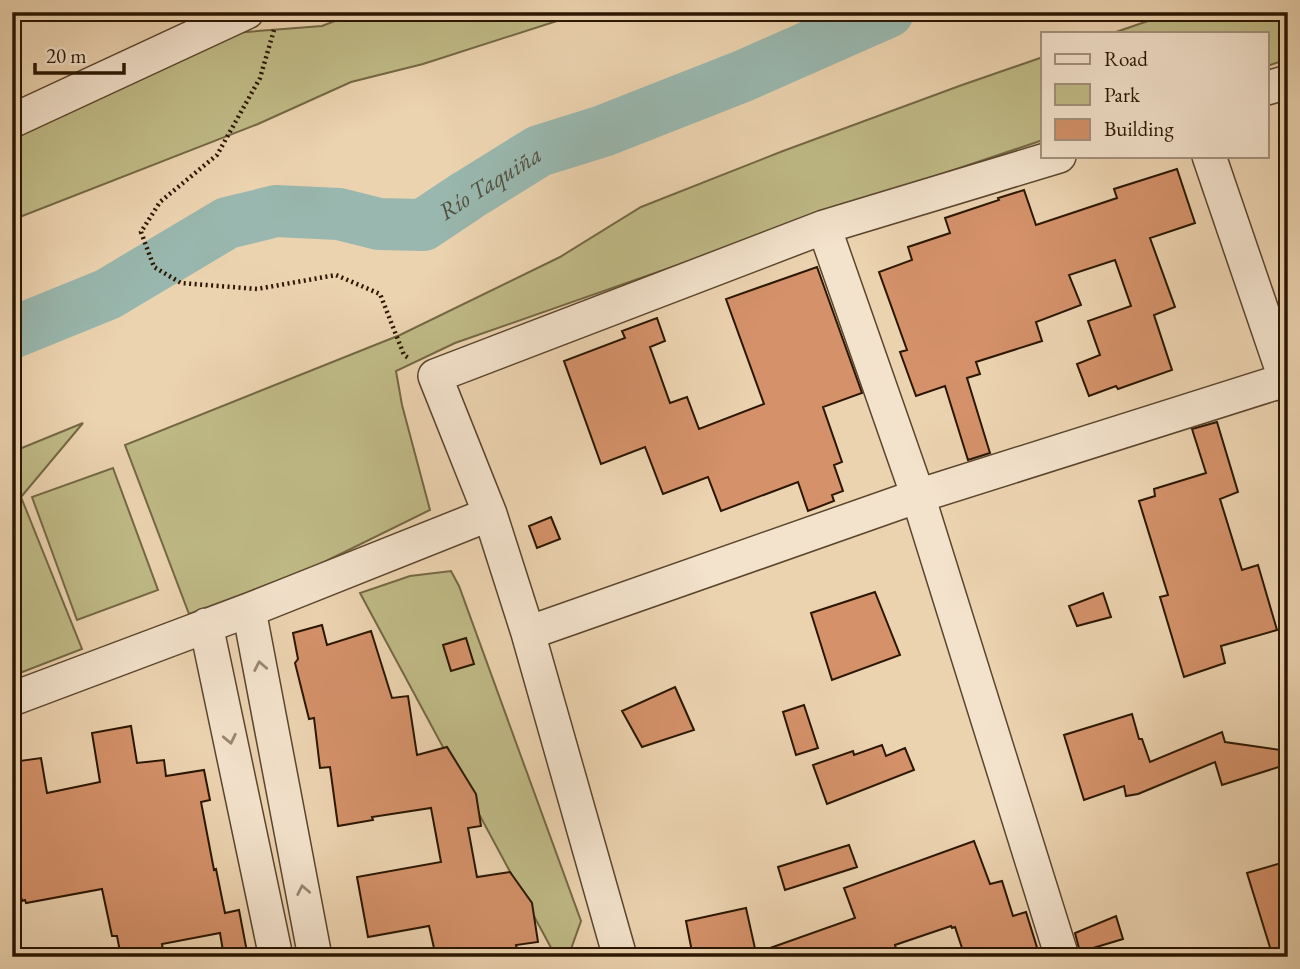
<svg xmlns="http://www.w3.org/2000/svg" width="1300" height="969" viewBox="0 0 1300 969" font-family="'EB Garamond',serif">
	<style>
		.green { fill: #bfba86; stroke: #746844; stroke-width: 2 }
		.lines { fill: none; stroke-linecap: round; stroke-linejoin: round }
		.river { stroke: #99b7ae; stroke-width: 52 }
		.building { fill: #d4916a; stroke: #2a1601; stroke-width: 2 }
		.minor-casing { stroke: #5a452d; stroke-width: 36 }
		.path { stroke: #2a1601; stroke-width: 4.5; stroke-dasharray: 2 3.5; stroke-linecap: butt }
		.minor { stroke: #f3e2cc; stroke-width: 33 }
		.oneway { stroke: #998671 }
		.labels { text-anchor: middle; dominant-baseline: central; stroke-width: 5; stroke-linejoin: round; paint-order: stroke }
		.water-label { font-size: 24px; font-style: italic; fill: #514e3e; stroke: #f3e2cc }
	</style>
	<rect width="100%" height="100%" fill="#ecd3b0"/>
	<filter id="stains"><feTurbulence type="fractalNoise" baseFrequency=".00286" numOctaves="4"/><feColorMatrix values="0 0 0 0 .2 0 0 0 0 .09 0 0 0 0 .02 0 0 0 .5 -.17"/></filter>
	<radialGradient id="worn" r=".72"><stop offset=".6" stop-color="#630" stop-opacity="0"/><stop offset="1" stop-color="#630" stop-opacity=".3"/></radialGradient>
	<path class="green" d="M358,12H585L423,64L351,82L258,124L12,220V138L233,33L322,26Z
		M1174,12H1288V59L1267,66V33H1113Z
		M1043,57V140L829,212L455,343L396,371L402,405L430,510L312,568L189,614L125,445L400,335L560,257L641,207L783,151L962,85Z
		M83,423L21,497L82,649L12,676V452Z
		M113,468L158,590L77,620L32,497Z
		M451,571L459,586L581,921L571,949L558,957H556L360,593L410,576Z"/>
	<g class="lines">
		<path class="river" id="s1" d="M12,333L108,294L227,223L276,211L339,214L379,224L423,225L468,195L539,151L603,131L743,76L888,12"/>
	</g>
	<path class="building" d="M1177,169L1195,223L1150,238L1175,307L1154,315L1172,370L1118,389L1116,386L1089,396L1077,364L1100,355L1088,321L1131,306L1115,260L1069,275L1081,305L1036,322L1042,341L976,362L980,374L967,378L990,453L968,460L945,386L916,396L900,352L907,350L879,272L912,260L908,247L950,233L945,218L999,200L998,198L1024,190L1036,225L1117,198L1114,189Z
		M817,267L862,393L823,407L842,462L834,465L843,491L832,495L834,501L808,511L798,482L721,511L708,477L663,494L645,447L601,464L564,361L625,338L622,331L657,318L665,341L650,347L670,403L687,397L699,429L764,404L726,299Z
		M1217,422L1238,492L1220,499L1242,570L1258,565L1277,630L1221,646L1225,663L1184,677L1160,597L1168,595L1139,501L1155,496L1154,489L1206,473L1192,429Z
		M551,517L560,539L537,548L529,526Z
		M875,592L900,655L832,680L811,613Z
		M1103,593L1111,617L1077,626L1069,606Z
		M322,625L327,645L371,631L392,698L408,696L417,755L447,747L476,794L481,826L468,828L477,877L510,872L532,903L538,942L516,945L517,949L471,957H436L429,926L368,937L357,877L441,862L431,808L372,817L373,820L338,826L330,767L320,768L314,718L309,719L295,663L298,659L293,633Z
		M466,638L474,664L451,671L443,645Z
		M675,687L694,730L642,747L622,711Z
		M804,705L818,748L796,755L783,712Z
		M1132,714L1139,739H1142L1150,762L1222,732L1225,742L1288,751V764L1222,785L1215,762L1138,794L1126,796L1124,786L1084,800L1064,735Z
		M131,726L137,763L164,760L166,776L204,770L210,800L201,802L214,870L216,869L225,913L239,910L248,957H224L220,933L162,944L164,957H121L117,936H112L102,889L26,903L25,900L22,901L12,861V762L41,758L47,793L100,782L92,733Z
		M882,745L886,756L905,748L914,770L827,804L813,765L853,751L854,755Z
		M974,841L990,884L1002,881L1013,916L1026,912L1040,957H965L955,927L952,928L951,926L895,945L899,957H693L686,921L746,908L756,953L855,918L844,888Z
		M849,845L857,867L785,890L778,867Z
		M1288,861V957H1273L1247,873Z
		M1116,916L1123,939L1080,952L1075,933Z"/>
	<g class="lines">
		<g class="minor-casing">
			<path id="minor" d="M1267,88L1288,82
				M12,121L247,12
				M1209,156L1288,387
				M824,227L918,496L1062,957
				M249,610L315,957
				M206,625L276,957
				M528,633L918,496L1288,379
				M12,699L249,610L490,514
				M620,957L528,633L490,514L435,376L824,227L1059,156"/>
		</g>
		<path class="path" d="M274,30L260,78L217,155L160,202L141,232L154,267L181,283L257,289L336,275L380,294L404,355L410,359"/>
		<use href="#minor" class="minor"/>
	</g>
	<defs><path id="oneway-chevron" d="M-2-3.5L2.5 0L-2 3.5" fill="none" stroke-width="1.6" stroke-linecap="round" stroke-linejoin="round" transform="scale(1.75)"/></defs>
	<g class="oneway">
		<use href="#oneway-chevron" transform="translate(260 666) rotate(-101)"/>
		<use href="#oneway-chevron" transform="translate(230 739) rotate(78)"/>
		<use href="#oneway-chevron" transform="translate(303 890) rotate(-101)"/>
	</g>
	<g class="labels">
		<g class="water-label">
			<text stroke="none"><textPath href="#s1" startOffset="520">Río Taquiña</textPath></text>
		</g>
	</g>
	<rect width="1300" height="969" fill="none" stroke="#ecd3b0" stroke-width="42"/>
	<rect x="14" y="14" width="1272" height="941" fill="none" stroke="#2a1601" stroke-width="3.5"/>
	<rect x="21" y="21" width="1258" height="927" fill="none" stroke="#2a1601" stroke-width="2"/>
	<rect x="1041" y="32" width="228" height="126" fill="#f3e2cc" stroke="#a3907b" stroke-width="2"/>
	<rect x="1055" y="54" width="35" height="10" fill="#f3e2cc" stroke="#a3907b" stroke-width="2"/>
	<text x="1104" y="66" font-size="21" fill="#2a1601">Road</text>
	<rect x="1055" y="84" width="35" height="21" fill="#bfba86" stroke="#a3907b" stroke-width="2"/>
	<text x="1104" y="102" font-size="21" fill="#2a1601">Park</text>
	<rect x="1055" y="119" width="35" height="21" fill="#d4916a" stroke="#a3907b" stroke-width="2"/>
	<text x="1104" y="136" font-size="21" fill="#2a1601">Building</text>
	<path d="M35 63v10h89v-10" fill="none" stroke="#2a1601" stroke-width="3.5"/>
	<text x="46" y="63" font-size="21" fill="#2a1601" stroke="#f3e2cc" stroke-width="5" paint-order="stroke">20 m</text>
	<rect width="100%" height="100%" filter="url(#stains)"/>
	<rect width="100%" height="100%" fill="url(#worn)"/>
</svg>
